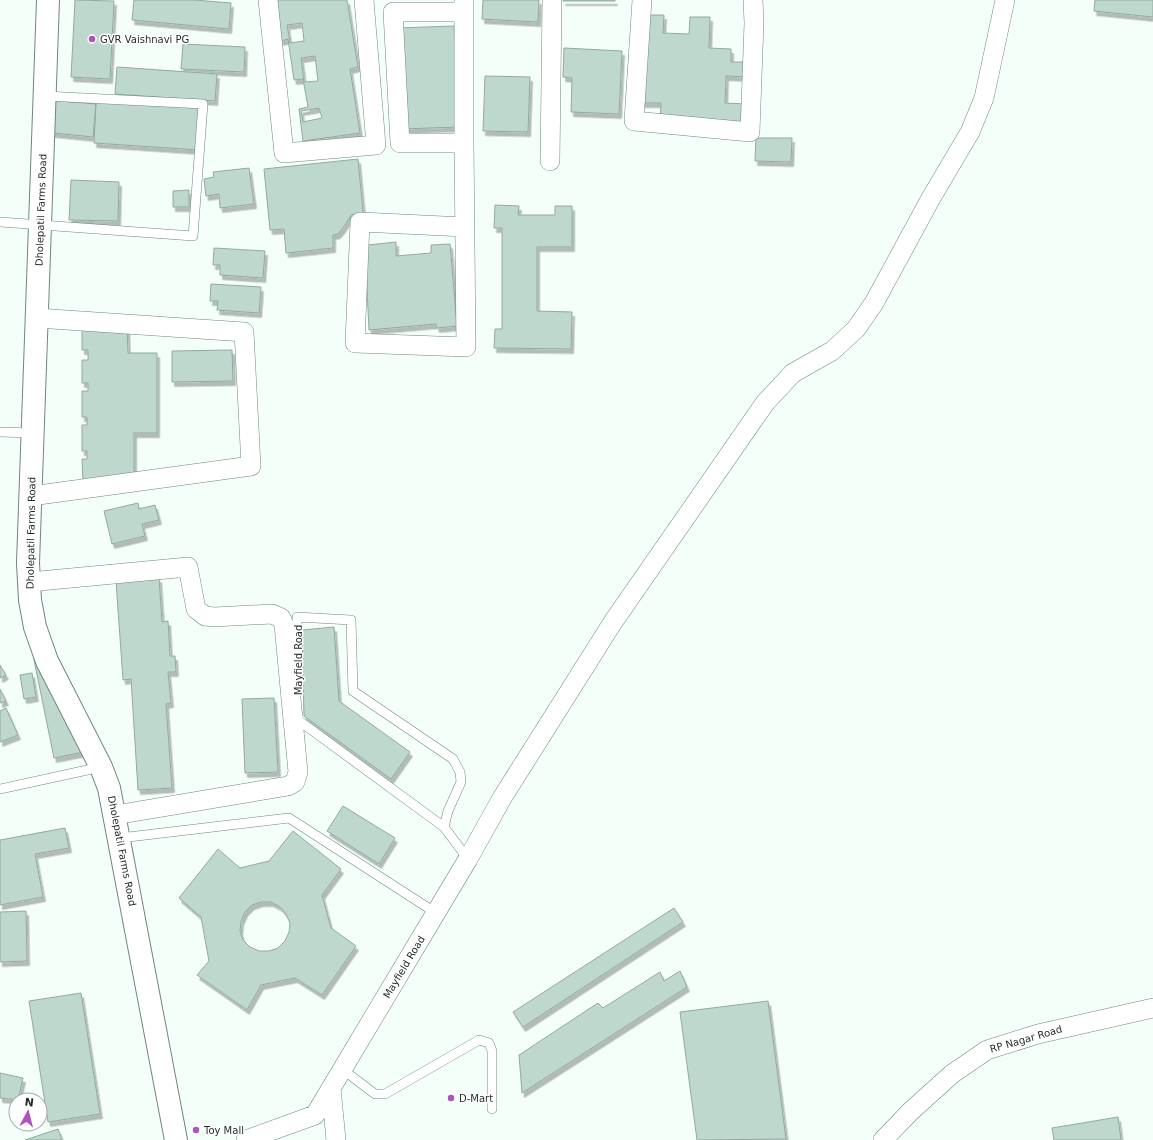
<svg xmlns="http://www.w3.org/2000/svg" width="1153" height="1140" viewBox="0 0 1153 1140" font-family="'DejaVu Sans',sans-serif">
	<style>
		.building { fill: #bed8cd; stroke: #91aaa0; fill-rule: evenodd; filter: url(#shadow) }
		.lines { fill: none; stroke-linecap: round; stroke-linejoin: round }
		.service-casing { stroke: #6f877d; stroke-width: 10 }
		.minor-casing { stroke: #6f877d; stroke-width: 20 }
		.tertiary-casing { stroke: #6f877d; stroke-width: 24 }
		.service { stroke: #fff; stroke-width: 9 }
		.minor { stroke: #fff; stroke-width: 19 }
		.tertiary { stroke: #fff; stroke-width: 22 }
		.poi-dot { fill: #af53bf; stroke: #fff; stroke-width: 1.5 }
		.labels { text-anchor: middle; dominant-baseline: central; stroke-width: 3; stroke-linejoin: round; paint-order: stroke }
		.poi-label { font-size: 10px; fill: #1e2824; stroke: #fff; text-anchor: start }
		.street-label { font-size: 10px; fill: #1e2824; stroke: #fff }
	</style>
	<defs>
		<filter id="shadow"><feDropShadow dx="2.5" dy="4.5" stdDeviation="0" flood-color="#0004"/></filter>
	</defs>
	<rect width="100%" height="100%" fill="#f4fffa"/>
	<path class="building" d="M75,0L114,1L110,79L71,77Z
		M134,0H195L231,3L229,29L132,20Z
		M275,0H347L358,67L350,69L360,133L303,141L299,109L308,107L303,79L294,80L288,39L281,41ZM302,23L304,41L290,43L287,25ZM315,56L318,81L304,82L301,58ZM319,108L322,118L303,122L301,111Z
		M483,0H539L538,22L482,19Z
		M563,0H615V1H563Z
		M1095,0H1153V17L1094,11Z
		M642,15H664L663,33L689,34L690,17H710L709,48L731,49V62H749L748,77L726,76L725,103L747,104V126L660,123L661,103H639Z
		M454,26L458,127L401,129L398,28Z
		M183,44L245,47L244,72L181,69Z
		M564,48L622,51L619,114L571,112L572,78L563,77Z
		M117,67L217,74L215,101L115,94Z
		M485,76L530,77L528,132L483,131Z
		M48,100L96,104L93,137L44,132Z
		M96,102L202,108L199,150L94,143Z
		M756,138H792L791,162L755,161Z
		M358,159L363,212L351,215L343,228L338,234L333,235V248L286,253L284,229L270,230L264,169Z
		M249,168L254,204L220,208L219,194L206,196L204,179L214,177L213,172Z
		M71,180L119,182L118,221L69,220Z
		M189,190V207H173V191Z
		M495,205L519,206L518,215H555V206H572V247H537V311L572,312L571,349L494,348L495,329H502V228H494Z
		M396,242V256L431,253V245L450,244L457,326L437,328L436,324L369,330L366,268L368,245Z
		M214,248L265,251L263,278L220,275V265H213Z
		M211,284L261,287L259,313L217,310L218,301H210Z
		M82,328H127L128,353H157V433H134V482H83L82,459H87V451H82V425H87V417H82V391H88V383H82V360H88V350H82Z
		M232,350L233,381L172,382V351Z
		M138,503L139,509L155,505L159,520L142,524L145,536L112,544L104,511Z
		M159,578L162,622L168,621L170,656H175L176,672H168L171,703L166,704L172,788L138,790L131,679L123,680L116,581Z
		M334,627L339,701L410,752L391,779L304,716L302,630Z
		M36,653L84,752L54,758L33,655Z
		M0,665L6,675L0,678Z
		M32,673L36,697L24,699L20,675Z
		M0,689L6,701L0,703Z
		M274,698L278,772L245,773L242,699Z
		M6,708L18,735L0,742V711Z
		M343,806L395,838L379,864L327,831Z
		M65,828L69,848L35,854L43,897L0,905V840Z
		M293,831L341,869L322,895L331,928L356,946L322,995L295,978L261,985L247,1010L197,975L209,961L201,917L179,898L218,849L240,868L269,861ZM261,902H271L280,907L286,914L290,923L289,932L285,941L278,948L269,951H259L250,947L243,940L240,931L241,921L245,912L252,905Z
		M674,908L683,922L523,1027L513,1012Z
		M26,911L27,961L0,962V912Z
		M680,971L687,987L522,1093L519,1055L598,1003L603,1008L660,972L664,981Z
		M81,993L100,1114L48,1122L29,1001Z
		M768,1001L786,1139L697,1140L680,1012Z
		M0,1073L23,1078L18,1100L0,1098Z
		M1118,1117L1121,1140H1054L1052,1128Z
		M58,1129L62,1140H25Z"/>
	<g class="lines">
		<g class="service-casing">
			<path id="service" d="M0,222L193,236L203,104L45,96
				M0,432L33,433
				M298,681L297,617L351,620L353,691L453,759L460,772L461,782L448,811L444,827L468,859
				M298,714V720L444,827
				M0,789L101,767
				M120,838L289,818L436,913
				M342,1069L375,1094H385L479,1040L489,1043L492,1051V1109"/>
		</g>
		<g class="minor-casing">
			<path id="minor" d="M268,0L284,153L376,145L364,0
				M464,0V143L466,347L355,343L360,222L465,227
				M642,0L634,121L750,132L754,23L753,0
				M464,143H400L393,12H464
				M550,161L552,0
				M31,496L251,466L244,332L37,318
				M29,582L188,567L196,609L205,616L214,617L272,614L281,618L284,625L298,772L295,782L288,786L115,815
				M331,1088L336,1140
				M246,1140L315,1115L468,859L502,798L613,622L765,403L793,373L832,351L856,329L874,303L931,198L970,132L984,98L1005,0
				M883,1140L911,1111L952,1074L987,1050L1038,1034L1153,1008"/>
		</g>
		<g class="tertiary-casing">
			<path id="tertiary" d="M48,0L28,563L30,600L35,627L47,661L101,767L109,788L176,1140"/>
		</g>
		<use href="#service" class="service"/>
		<use href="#minor" class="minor"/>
		<use href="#tertiary" class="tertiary"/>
	</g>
	<g class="poi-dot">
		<circle cx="92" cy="39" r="4"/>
		<circle cx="451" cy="1098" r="4"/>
		<circle cx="196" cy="1130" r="4"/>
	</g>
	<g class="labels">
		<g class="poi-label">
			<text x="100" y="39">GVR Vaishnavi PG</text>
			<text x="459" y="1098">D-Mart</text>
			<text x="204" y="1130">Toy Mall</text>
		</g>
		<g class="street-label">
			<text transform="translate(41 210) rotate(-88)">Dholepatil Farms Road</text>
			<text transform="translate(31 533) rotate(-89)">Dholepatil Farms Road</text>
			<text transform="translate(298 660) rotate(-90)">Mayfield Road</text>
			<text transform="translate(122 851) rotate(79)">Dholepatil Farms Road</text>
			<text transform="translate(404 967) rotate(-59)">Mayfield Road</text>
			<text transform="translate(1026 1039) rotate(-16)">RP Nagar Road</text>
		</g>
	</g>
	<g transform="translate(28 1112) rotate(7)"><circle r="19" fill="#ffffff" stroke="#a5a9a7"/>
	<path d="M0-3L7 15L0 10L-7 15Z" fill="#af53bf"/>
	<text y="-6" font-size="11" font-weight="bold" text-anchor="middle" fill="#1e2824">N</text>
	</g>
</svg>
